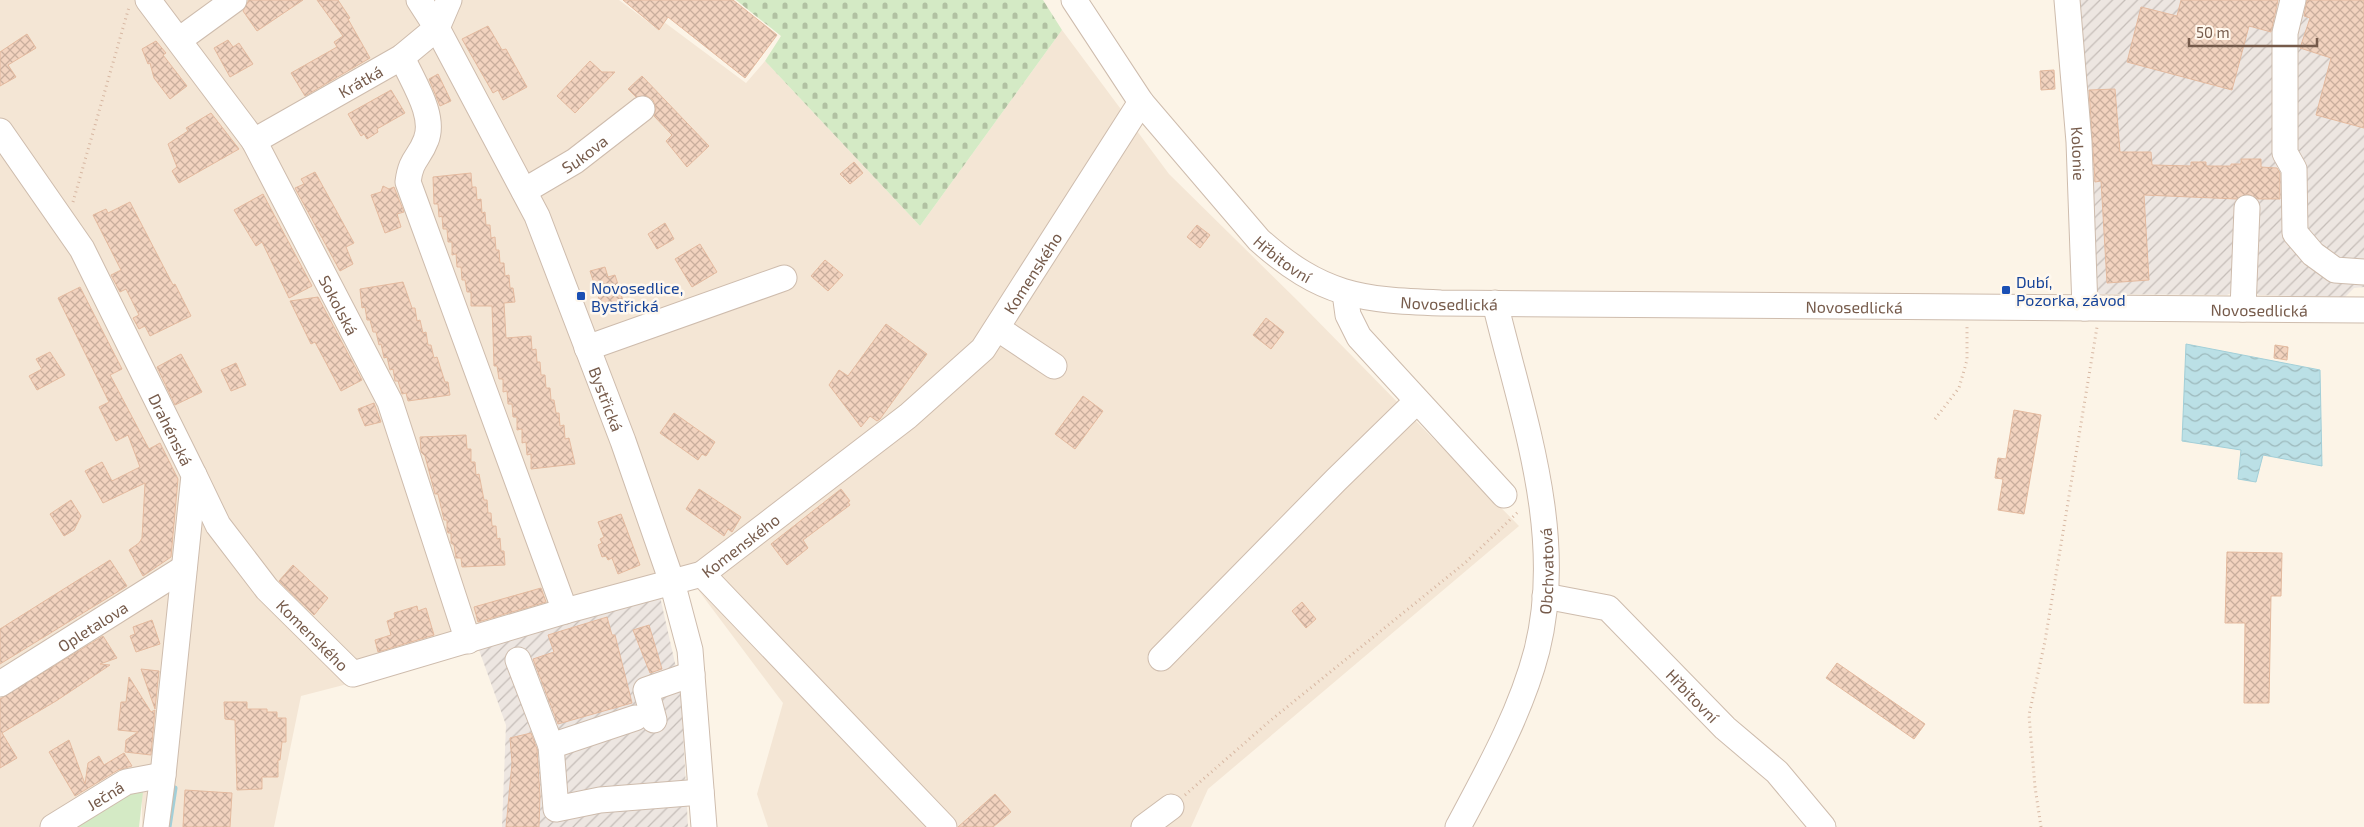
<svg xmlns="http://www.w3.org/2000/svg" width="2364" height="827" viewBox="0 0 2364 827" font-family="'Exo 2',sans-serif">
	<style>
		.residential { fill: #f4e6d5 }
		.industrial { fill: url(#industrial-furrows) }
		.cemetery { fill: url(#cemetery-stones) }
		.garden { fill: #d4eac5 }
		.water { fill: url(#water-waves); stroke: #a2cfd8 }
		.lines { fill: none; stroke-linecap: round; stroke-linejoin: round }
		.stream { stroke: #a2cfd8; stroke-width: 5 }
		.building { fill: url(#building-cross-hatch); stroke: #e4ba9f }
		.minor-casing { stroke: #cebcad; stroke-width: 27 }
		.path { stroke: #d7b7a2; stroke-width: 3; stroke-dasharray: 1 4; stroke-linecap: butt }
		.minor { stroke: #fff; stroke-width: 25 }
		.transit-dot { fill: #1a4fb4; stroke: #fff8ee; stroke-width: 2 }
		.labels { text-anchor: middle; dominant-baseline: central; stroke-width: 5; stroke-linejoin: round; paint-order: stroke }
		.street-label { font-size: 16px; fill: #765b4b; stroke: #fff8ee }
		.transit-label { font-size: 16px; fill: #164399; stroke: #fff8ee; text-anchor: start }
	</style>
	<defs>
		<pattern id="industrial-furrows" width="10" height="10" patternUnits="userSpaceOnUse" patternTransform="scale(1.25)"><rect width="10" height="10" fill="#ede6e1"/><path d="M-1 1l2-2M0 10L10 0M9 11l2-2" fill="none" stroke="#c5bdb8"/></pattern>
		<pattern id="cemetery-stones" width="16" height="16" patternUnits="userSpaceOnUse" patternTransform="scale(1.25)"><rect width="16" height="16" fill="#d4eac5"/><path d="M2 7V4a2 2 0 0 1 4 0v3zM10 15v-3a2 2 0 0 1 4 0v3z" fill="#b1c1a2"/></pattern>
		<pattern id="water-waves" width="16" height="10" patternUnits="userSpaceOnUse" patternTransform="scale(1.25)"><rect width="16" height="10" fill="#bbe0e6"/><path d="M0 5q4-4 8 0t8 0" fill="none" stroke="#9db9bc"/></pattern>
		<pattern id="building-cross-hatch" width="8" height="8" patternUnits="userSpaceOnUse" patternTransform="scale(1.25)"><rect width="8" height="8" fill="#f2d3bf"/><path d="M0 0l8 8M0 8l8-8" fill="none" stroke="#c9ae9d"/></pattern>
	</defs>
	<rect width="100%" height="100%" fill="#fcf4e7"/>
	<path class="residential" d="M0,0H619L659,30L664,22L746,83L765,61L920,226L1062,30L1169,174L1300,303L1519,526L1208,789L1191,827H768L757,794L783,703L696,587L659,592L479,650L301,696L274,827H142V792L124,793L70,827H0Z"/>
	<path class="industrial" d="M2077,0H2364V287L2354,288L2345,297L2259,295L2244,286L2227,295L2095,294Z
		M659,592L681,690L688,827H502L506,725L479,650Z"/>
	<path class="cemetery" d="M736,0H1043L1062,30L920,226L765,61L781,36Z"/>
	<path class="garden" d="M143,792L139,827H68L124,793Z"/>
	<path class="water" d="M2186,344L2320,370L2322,466L2263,455L2256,482L2238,479L2241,450L2182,441Z"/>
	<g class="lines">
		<path class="stream" d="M169,827L175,788"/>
	</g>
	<path class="building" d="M249,0H303L257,31L243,11Z
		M317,0H338L350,18L348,19L370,58L305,96L291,73L337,47L334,42L343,36Z
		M623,0H733L777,35L745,78L668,17L659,30Z
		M2181,0H2278L2271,32L2249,26L2232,90L2127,62L2141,7L2177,16Z
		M2307,0H2364V128L2316,115L2331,58L2300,48L2310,18L2304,16Z
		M488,26L502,50L506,49L527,87L503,100L498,90L493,93L462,39Z
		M27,34L36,48L8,65L16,77L0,86V52Z
		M228,40L233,47L239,43L253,64L230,77L214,48Z
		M156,41L166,53L163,55L187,86L170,99L154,78L150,63L148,64L142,49Z
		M590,61L602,72H615L575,113L557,96Z
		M2054,70L2055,89L2041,90L2040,71Z
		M438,74L451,101L440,106L429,79Z
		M642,76L709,146L687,167L666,141L672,135L654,116L656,108L653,100L647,96L636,97L628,89Z
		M2115,89L2120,152H2151L2152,165L2191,166V162H2206V166H2231V164H2241V159H2261V167L2277,168L2280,173V199H2258L2247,194L2237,199L2144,195L2149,280L2107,283L2101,181L2095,182L2089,90Z
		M391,90L405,113L377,129L378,132L367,139L364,134L361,136L348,114Z
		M211,113L239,149L179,183L172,171L177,167L168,144L188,131L186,128Z
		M854,162L863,173L850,184L840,174Z
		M315,172L354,243L346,247L353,264L340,271L295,188L304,184L301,179Z
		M471,173L472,187H476L477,200L481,199L482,213L485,212L486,225H490L491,238L495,237L496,250H499L500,263H504L505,276L509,275L510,288H513L515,302L504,303L506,338L531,336L532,350L536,349L537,362H540L541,375H545L546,388H550L551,400H554L556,413H559L560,426L564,425L565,439L569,438L575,464L531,469V454L527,455L526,442L522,443V429L517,430V417H513L512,404H508L507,391L503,392V379H499L497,366H494L492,306H471V292H467L465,280H462L461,267H457L456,254L452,255V242H448L447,229H443L442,216L439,217L438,204H434L433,177Z
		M383,186L389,189L394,187L404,212L397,214L401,227L385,233L371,195L381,192Z
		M263,194L312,286L289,298L262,242L256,246L234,210Z
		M130,202L173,285L175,284L191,316L150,336L145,326L139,329L133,318L139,315L126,289L120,292L111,275L121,270L93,215L106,209L108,213Z
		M665,223L674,239L657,249L648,234Z
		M1197,225L1210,235L1200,248L1187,237Z
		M700,244L717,272L692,287L675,259Z
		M825,260L843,275L828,291L811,276Z
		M605,267L608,277L615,275L625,307L604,314L590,271Z
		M403,282L412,308H415L417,321L420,320L423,333L426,332L428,345H431L434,358L437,357L445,382H448L450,395L408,401L406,393L402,394L398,381H395L393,369L390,370L387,357L384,358L381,344L379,345L376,332H373L370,320H367L365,307L362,308L360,289Z
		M80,287L122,369L110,375L149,449L160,443L178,479L171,557L143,576L129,550L139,543L142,538L145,483L103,503L85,471L102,462L112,481L140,467L128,435L116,441L99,407L109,402L58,298Z
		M318,297L362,380L341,391L315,342L311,344L290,301Z
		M1266,318L1284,332L1271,349L1253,335Z
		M886,324L927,354L880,419L877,421L870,416L861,427L829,385L839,370L848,376Z
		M2275,345L2288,347L2287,360L2274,358Z
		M50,352L65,375L37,390L29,376L42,369L36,359Z
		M181,354L202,392L175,405L157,367Z
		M236,363L246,385L231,391L221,370Z
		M1083,396L1103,411L1075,449L1055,434Z
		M374,403L381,422L365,426L358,409Z
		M2014,410L2041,415L2024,514L1998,510L2003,479L1995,478L1998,458L2006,459Z
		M674,413L715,442L706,456L702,454L698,460L660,433Z
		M466,435L467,449H471V462H475L476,475L479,474L484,500H487L488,513H491L492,526H496L497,539L500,538L501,551H504L505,565L462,567L461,558H456L454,545L451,543V533H448L447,530V520H444L438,494H435L425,456L421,452L420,437Z
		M699,489L741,517L732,532L728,529L724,536L686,509Z
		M841,489L850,501L848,502L850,505L803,540L808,548L787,565L771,544Z
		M71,500L81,516L74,530L64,536L50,514Z
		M621,514L640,565L618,574L612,558L608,560L606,556L602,557L598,545L602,543L600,539L604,537L598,522Z
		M2227,552L2282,553L2281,596H2271L2269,703H2244L2245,623H2225Z
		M110,560L127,586L0,664V629Z
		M293,565L328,598L314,615L279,581Z
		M541,588L546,602L478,622L474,607Z
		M1302,602L1316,619L1306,628L1292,611Z
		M417,606L418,611L426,608L434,635L378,652L375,640L391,635L387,621L395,618L394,613Z
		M607,617L612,635H615L632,703L558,724L533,659L554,652L548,635Z
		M152,620L160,644L136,652L130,636L135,634L133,627Z
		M649,625L662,669L650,673L633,630Z
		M103,636L117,658L100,664L110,665L56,701L2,733L17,758L0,768V699Z
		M1837,663L1925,724L1914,739L1826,678Z
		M141,669L159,671L155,709Z
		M129,677L151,712L155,710L151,755L125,752L126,740L138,732L118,730L121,702H126Z
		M224,702H247V709H267V712H277V718H286V742H282L280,760H278V777H262V789L237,790L235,720L225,719Z
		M531,733L537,749L540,795L539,827H506L512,763L510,738Z
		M69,740L85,784L88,763L99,756L104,765L124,753L132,766L118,770L75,796L49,752Z
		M185,790L232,793L230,827H183Z
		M995,794L1011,812L993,827H958Z"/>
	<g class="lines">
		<g class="minor-casing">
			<g id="minor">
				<path id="s1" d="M148,0L254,141L390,402L468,641"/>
				<path id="s2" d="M419,0L437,28L537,216L623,441L672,582L690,650L704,827"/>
				<path id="s3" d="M1074,0L1141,102L1259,240C1322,296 1360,300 1441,303L2364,310"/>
				<path id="s4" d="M2067,0L2079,142L2085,308"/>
				<path d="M2293,0L2285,33V153L2294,169L2295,233L2313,254L2335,270L2364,272"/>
				<path d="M179,40L234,0"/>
				<path d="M402,57C412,81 436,115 426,140C419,159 411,158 408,182L565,611"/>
				<path id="s5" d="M0,131L82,249L194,475L163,775L156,827"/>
				<path id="s6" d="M254,141L402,57L437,28L449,0"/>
				<path id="s7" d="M524,191L575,161L642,109"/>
				<path d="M1345,293L1348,315L1359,337L1504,495"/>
				<path d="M2243,309L2247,208"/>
				<path d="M997,328L1054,366"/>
				<path d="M587,348L784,278"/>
				<path id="s8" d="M194,475L218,525L267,589L353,674L565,611L702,574L908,416L983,349L1141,102"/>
				<path d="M702,574L944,827"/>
				<path id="s9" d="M1545,596L1608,608L1725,728L1777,772L1823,827"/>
				<path d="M1161,658L1336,480L1417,401"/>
				<path d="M518,660L551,746L556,809L600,800L701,792"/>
				<path id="s10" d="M0,684L184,568"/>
				<path d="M654,720L646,690L692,674"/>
				<path d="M551,746L635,718"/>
				<path id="s11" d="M53,827L126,782L163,775"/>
				<path d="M1144,827L1171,807"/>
				<path id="s12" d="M1458,827C1488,771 1521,712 1537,650C1566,534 1522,415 1495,303"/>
			</g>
		</g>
		<path class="path" d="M73,202L129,7
			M1935,419L1959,388L1967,360V326
			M1185,795L1271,720L1466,562L1518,512
			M2041,827L2035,787L2029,715L2045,641L2097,327"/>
		<use href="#minor" class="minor"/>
	</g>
	<g class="transit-dot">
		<rect x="2001" y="285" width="10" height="10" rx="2.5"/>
		<rect x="576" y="291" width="10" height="10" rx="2.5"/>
	</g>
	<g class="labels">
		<g class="street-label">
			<text stroke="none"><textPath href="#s6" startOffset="122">Krátká</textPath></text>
			<text stroke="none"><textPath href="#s7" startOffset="71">Sukova</textPath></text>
			<text stroke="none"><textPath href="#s4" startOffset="154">Kolonie</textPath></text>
			<text stroke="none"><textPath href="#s3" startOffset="334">Hřbitovní</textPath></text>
			<text stroke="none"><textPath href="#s8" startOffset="1071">Komenského</textPath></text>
			<text stroke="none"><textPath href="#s3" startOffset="510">Novosedlická</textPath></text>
			<text stroke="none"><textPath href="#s1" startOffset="361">Sokolská</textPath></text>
			<text stroke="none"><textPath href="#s3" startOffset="915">Novosedlická</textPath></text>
			<text stroke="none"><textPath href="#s3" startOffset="1320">Novosedlická</textPath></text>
			<text stroke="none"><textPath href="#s2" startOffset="442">Bystřická</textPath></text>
			<text stroke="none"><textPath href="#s5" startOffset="345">Drahénská</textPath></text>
			<text stroke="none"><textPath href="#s8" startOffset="668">Komenského</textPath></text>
			<text stroke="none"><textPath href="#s12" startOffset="274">Obchvatová</textPath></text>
			<text stroke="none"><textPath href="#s10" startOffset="109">Opletalova</textPath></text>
			<text stroke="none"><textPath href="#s8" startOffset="201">Komenského</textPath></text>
			<text stroke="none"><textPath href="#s9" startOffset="186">Hřbitovní</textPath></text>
			<text stroke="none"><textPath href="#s11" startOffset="61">Ječná</textPath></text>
		</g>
		<g class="transit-label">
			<text x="2016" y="281">Dubí,<tspan x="2016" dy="18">Pozorka, závod</tspan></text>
			<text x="591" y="287">Novosedlice,<tspan x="591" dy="18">Bystřická</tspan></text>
		</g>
	</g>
	<path d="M2189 38v8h128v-8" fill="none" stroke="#765b4b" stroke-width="2.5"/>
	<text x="2196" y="38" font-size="15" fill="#765b4b" stroke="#fff8ee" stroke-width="4" paint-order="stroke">50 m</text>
</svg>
